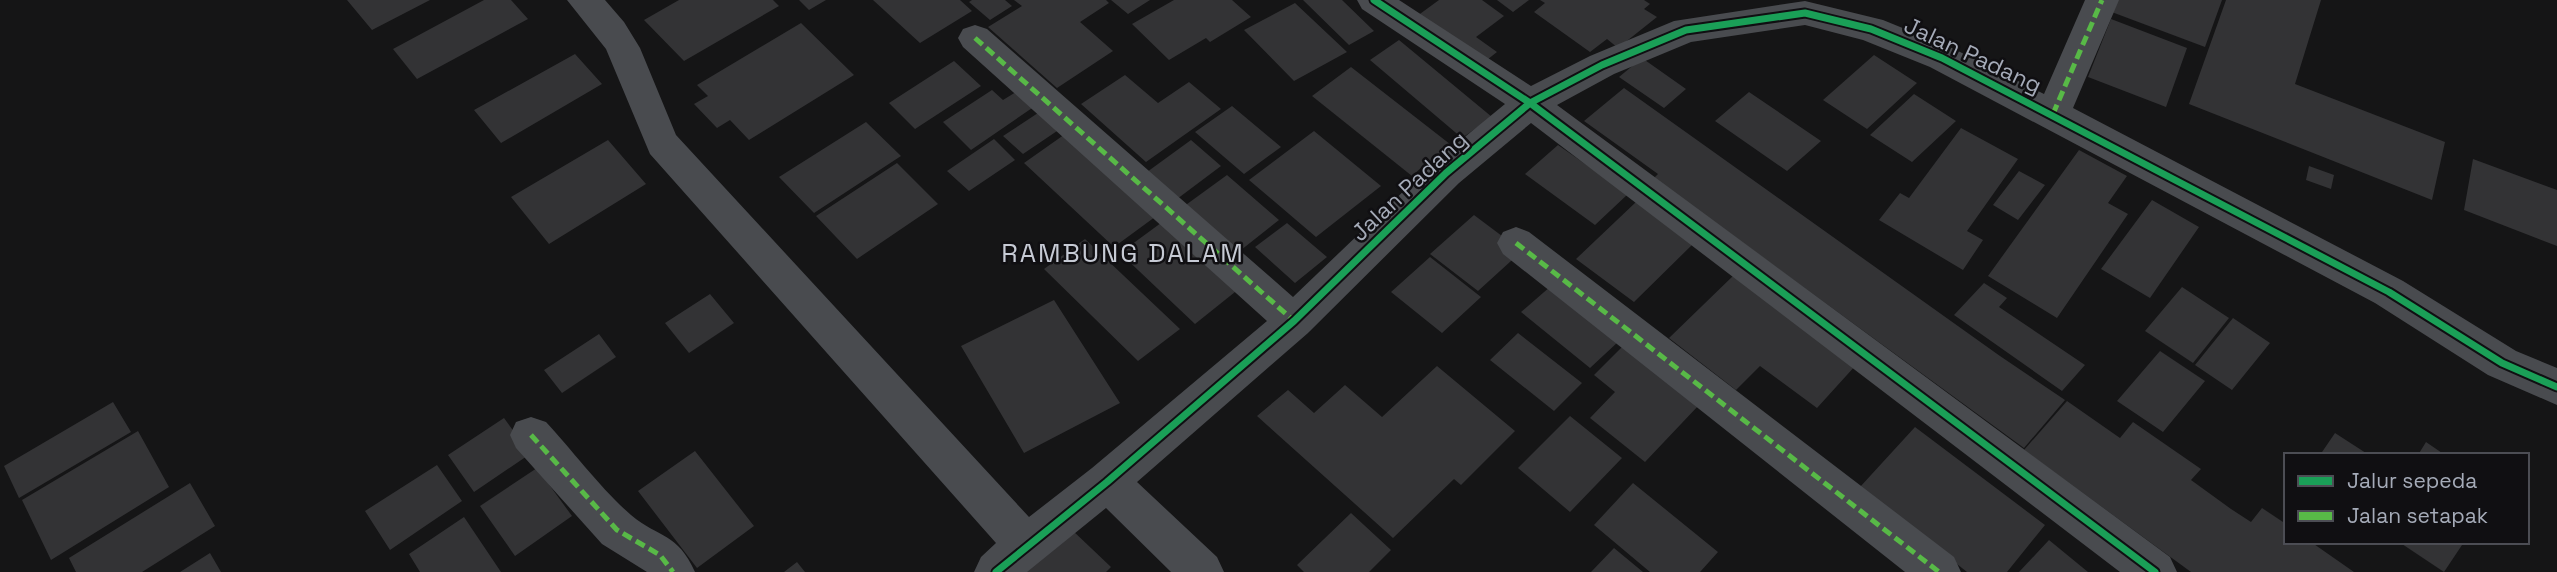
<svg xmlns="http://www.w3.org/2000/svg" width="2557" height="572" viewBox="0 0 2557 572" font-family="'Space Grotesk',sans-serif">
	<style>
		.building { fill: #333335 }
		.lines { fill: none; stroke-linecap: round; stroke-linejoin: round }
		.street { fill: #494b4f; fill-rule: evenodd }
		.quiet { stroke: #58b947; stroke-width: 5; stroke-dasharray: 10 5; stroke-linecap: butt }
		.cycleway-casing { stroke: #100f12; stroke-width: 11 }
		.cycleway { stroke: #1a9f57; stroke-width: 7 }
		.labels { text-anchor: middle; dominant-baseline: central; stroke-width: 5; stroke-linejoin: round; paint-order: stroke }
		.street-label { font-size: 23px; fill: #a5abb8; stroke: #100f12 }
		.quarter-label { font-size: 26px; letter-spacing: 2px; fill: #c6cad4; stroke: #100f12 }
	</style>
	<rect width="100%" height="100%" fill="#151516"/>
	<path class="building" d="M347,0H430L372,30Z
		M484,0H511L528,19L417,79L393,49Z
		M679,0H773L779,6L684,61L644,20Z
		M799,0H826L809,10Z
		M873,0H960L972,11L920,43Z
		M972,0H1005L1012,6L990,20L969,2Z
		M1014,0H1106L1109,3L1080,22L1113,51L1057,88L988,27L1022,6Z
		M1111,0H1150L1128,14Z
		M1174,0H1232L1251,17L1210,42L1206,38L1169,60L1132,24Z
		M1303,0H1342L1374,31L1349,45Z
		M1439,0H1482L1504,16L1476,37L1497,52L1478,67L1413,19Z
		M1497,0H1529L1513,12Z
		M1540,0H1644L1650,4L1644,9L1657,17L1618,48L1607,39L1590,52L1534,12L1545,3Z
		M2113,0H2222L2205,47L2109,11Z
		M2226,0H2321L2295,84L2445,142L2432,200L2189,104Z
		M1295,3L1347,52L1294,81L1244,30Z
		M2111,19L2187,48L2166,107L2088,77Z
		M801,23L854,75L749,140L730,120L717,128L694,104L708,96L697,85Z
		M1399,40L1492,117L1462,138L1370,60Z
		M575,54L602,84L501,143L474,110Z
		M1874,55L1917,83L1867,129L1823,100Z
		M1642,58L1686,89L1664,108L1619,77Z
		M954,61L981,86L915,129L889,103Z
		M1351,67L1455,148L1426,170L1422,167L1412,176L1312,96Z
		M1125,75L1158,103L1189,82L1221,109L1146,162L1081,104Z
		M1624,88L2000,356L2065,400L2024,448L1654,178L1658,174L1584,121Z
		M1021,89L1038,104L971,150L943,122L992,90L1003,100Z
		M1749,92L1821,141L1787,171L1715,121Z
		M1914,94L1956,121L1912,162L1870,135Z
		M1232,106L1281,147L1244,174L1195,132Z
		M1041,111L1060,129L1023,154L1003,136Z
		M866,122L901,156L814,213L779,177Z
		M1961,128L2018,159L1967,231L1983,240L1963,270L1879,220L1900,193L1909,198Z
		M1314,131L1381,186L1316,237L1249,180Z
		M1068,132L1159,214L1114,247L1024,163Z
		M994,139L1015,160L969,191L947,171Z
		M608,140L646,184L549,244L511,197Z
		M1191,140L1221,166L1177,199L1147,172Z
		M1558,145L1628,194L1595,225L1525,174Z
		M2079,150L2127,176L2108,203L2128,214L2057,318L1988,276Z
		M2473,159L2557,190V246L2464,210Z
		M897,163L938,204L857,259L816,216Z
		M2309,166L2334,175L2331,189L2306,180Z
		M2019,171L2045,185L2018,220L1993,205Z
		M1227,175L1279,220L1236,254L1183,207Z
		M2152,200L2199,227L2150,298L2101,269Z
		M1636,202L1694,243L1634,302L1576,259Z
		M1474,215L1522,251L1478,291L1430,254Z
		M1165,220L1240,288L1195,324L1120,253Z
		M1287,223L1327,257L1295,283L1255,247Z
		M1085,239L1180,329L1138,361L1044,269Z
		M1430,257L1481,297L1442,333L1391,292Z
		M1734,275L1856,365L1817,408L1760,366L1736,390L1669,338Z
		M1984,283L2007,298L1999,307L2085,365L2062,391L1954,315Z
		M1551,286L1619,341L1590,368L1521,312Z
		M2182,287L2229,318L2193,363L2145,331Z
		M710,294L734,323L689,353L665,323Z
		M1054,300L1120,403L1024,453L961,346Z
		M2233,318L2270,343L2232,390L2195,365Z
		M1518,333L1582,383L1554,411L1490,360Z
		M599,334L616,357L562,393L544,370Z
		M1622,347L1699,405L1645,462L1590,418L1615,392L1594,375Z
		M2160,351L2205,381L2163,432L2117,401Z
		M1437,366L1515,431L1461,485L1454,479L1393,538L1257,416L1288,390L1314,413L1345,385L1382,417Z
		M2067,401L2120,438L2133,422L2201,469L2191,480L2231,509L2251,522L2262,508L2286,524V542H2311L2354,572H2191L2024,450Z
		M113,402L131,432L19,498L4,466Z
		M1570,416L1622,458L1570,512L1518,468Z
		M504,418L530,454L474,492L448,455Z
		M1915,427L2045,525L2007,572H1967L1860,487Z
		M138,431L169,487L51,560L22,500Z
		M2335,433L2369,455H2320Z
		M2426,442L2445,455H2418Z
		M695,451L754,526L697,568L638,491Z
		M437,465L462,501L390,550L365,511Z
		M537,468L572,516L515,556L480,506Z
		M190,483L215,526L142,572H76L69,558Z
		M1633,483L1718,552L1700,572H1650L1594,525Z
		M1351,513L1391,550L1369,572H1304L1297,565Z
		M464,517L501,572H420L409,554Z
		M1071,529L1111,567L1106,572H1024Z
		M2049,540L2088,572H2019Z
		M2399,542H2464L2444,572Z
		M1614,548L1643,572H1591Z
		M210,553L221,572H180Z
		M797,562L805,572H784Z"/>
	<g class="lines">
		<path class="street" d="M567,0H605L624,22L640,48L676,135L1029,517L1092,468L1267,321L963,47L958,38L963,29L975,25L987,29L1293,297L1433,163L1505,104L1362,9L1357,0H1399L1531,86L1590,56L1674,21L1805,1L1883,20L1954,49L2044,94L2085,0H2119L2073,108L2403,281L2516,351L2557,368V405L2488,375L2375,303L1930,67L1863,40L1805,25L1691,42L1614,74L1557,105L2170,557L2177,572H2120L1531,123L1459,183L1308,333L1137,482L1217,557L1224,572H1171L1106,508L1027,572H974L981,557L996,543L650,154L606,49Z
			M1516,227L1529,232L1954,557L1961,572H1905L1503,254L1497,243L1503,232Z
			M531,417L546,422C572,450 603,491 631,515C660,539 677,532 695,572H647L602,544L516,448L510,435L516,422Z"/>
		<path class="quiet" d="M975,38L1294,321
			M2053,114L2102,0
			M1516,243L1939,572
			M531,435L617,530L660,555L673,572"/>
		<g class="cycleway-casing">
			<path id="cycleway" d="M1374,0L1530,103L2155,572
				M996,572L1107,482L1294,321L1446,173L1530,103L1602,65L1686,30L1805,13L1871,29L1942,58L2389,292L2502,363L2557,387"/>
		</g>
		<use href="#cycleway" class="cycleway"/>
	</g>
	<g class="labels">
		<g class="street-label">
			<text transform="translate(1973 55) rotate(25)">Jalan Padang</text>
			<text transform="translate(1409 186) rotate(-43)">Jalan Padang</text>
		</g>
		<g class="quarter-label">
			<text x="1123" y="253">RAMBUNG DALAM</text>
		</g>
	</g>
	<rect x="2284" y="453" width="245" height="91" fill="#100f12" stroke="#4c4d54" stroke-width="2"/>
	<rect x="2298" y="476" width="35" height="10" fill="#1a9f57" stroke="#4c4d54" stroke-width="2"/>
	<text x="2347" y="488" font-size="21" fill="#a5abb8">Jalur sepeda</text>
	<rect x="2298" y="511" width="35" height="10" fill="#58b947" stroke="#4c4d54" stroke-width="2"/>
	<text x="2347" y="523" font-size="21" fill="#a5abb8">Jalan setapak</text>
</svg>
